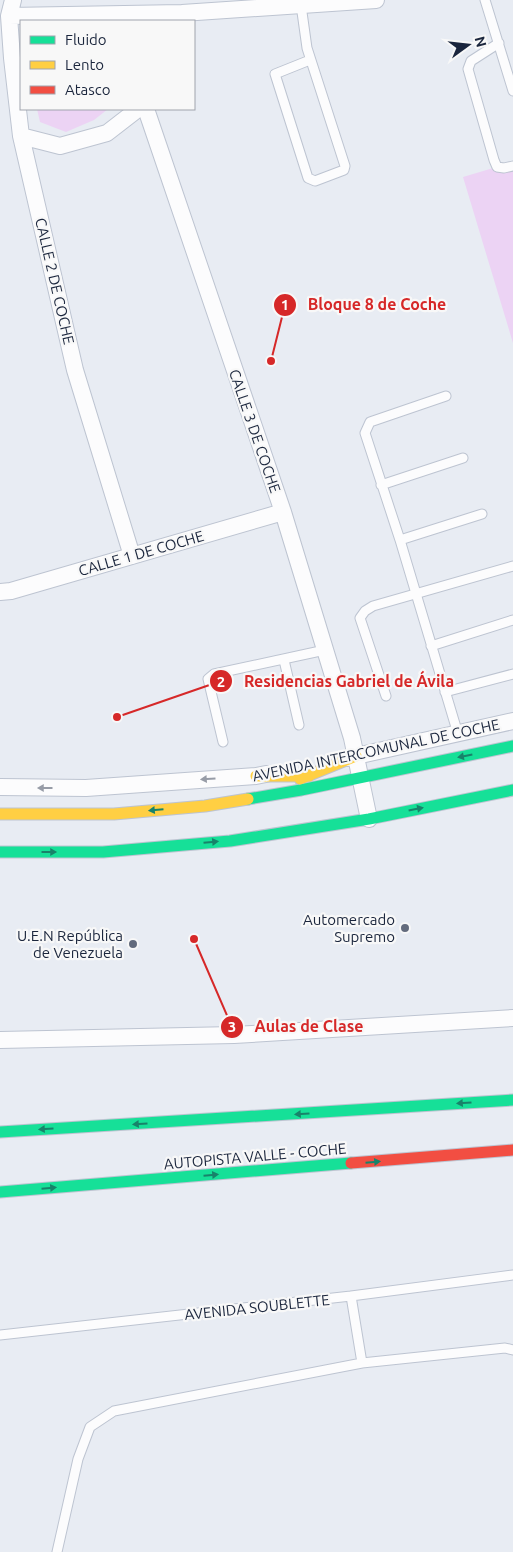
<svg xmlns="http://www.w3.org/2000/svg" width="513" height="1552" viewBox="0 0 513 1552" font-family="Ubuntu,sans-serif">
	<style>
		.green { fill: #ecd3f4 }
		.lines { fill: none; stroke-linecap: round; stroke-linejoin: round }
		.lane-casing { stroke: #bdc4d1; stroke-width: 11 }
		.street-casing { stroke: #bdc4d1; stroke-width: 18 }
		.fast-casing { stroke: #bdc4d1; stroke-width: 13 }
		.slow-casing { stroke: #bdc4d1; stroke-width: 13 }
		.jam-casing { stroke: #bdc4d1; stroke-width: 13 }
		.lane { stroke: #fcfcfd; stroke-width: 9 }
		.street { stroke: #fcfcfd; stroke-width: 16 }
		.fast { stroke: #16e098; stroke-width: 11 }
		.slow { stroke: #ffcf43; stroke-width: 11 }
		.jam { stroke: #f24e42; stroke-width: 11 }
		.oneway { fill: #18836a }
		.oneway2 { fill: #979ca7 }
		.poi-dot { fill: #636b7d; stroke: #f8f8f8; stroke-width: 2 }
		.labels { text-anchor: middle; dominant-baseline: central; stroke-width: 4.5; stroke-linejoin: round; paint-order: stroke }
		.street-label { font-size: 15px; fill: #1b263d; stroke: #f8f8f8 }
		.poi-label { font-size: 15px; fill: #1b263d; stroke: #f8f8f8; text-anchor: end }
		.leader { fill: none; stroke: #d62828; stroke-width: 2 }
		.callout-dot { fill: #d62828; stroke: #f8f8f8; stroke-width: 2 }
		.mark-label { font-size: 15px; text-anchor: middle; font-weight: bold; fill: #fff }
		.callout-label { font-size: 16px; text-anchor: middle; font-weight: bold; fill: #d62828; stroke: #f8f8f8; stroke-width: 4.5; stroke-linejoin: round; paint-order: stroke }
	</style>
	<rect width="100%" height="100%" fill="#e8ecf3"/>
	<path class="green" d="M37,109H108L94,120L66,132L40,122Z
		M513,162V343L463,177Z"/>
	<g class="lines">
		<g class="lane-casing">
			<path id="lane" d="M485,0L513,91
				M301,5L307,48L345,166L344,170L315,181L308,178L275,74L310,60
				M499,43L471,61L468,69L494,160L497,167L504,168L513,166
				M446,396L370,422L365,433L400,540L458,734
				M381,485L463,458
				M400,540L482,514
				M431,646L513,620
				M284,660L299,725
				M445,692L513,674
				M386,696L360,618L365,611L373,606L513,566
				M223,742L208,679L214,674L325,650
				M351,1296L362,1363
				M0,1335L351,1296L513,1275
				M57,1552L78,1459L90,1427L114,1411L362,1363L505,1348L513,1350"/>
		</g>
		<g class="street-casing">
			<path id="street" d="M13,0L9,16L12,58L21,136L75,370L132,556
				M9,16L182,13L376,0
				M146,109L283,512L352,738L369,819
				M21,136L60,146L107,133L138,109
				M0,592L11,591L283,512
				M347,758L513,721
				M0,787L86,788L256,776L266,774
				M0,1040L234,1035L513,1018"/>
		</g>
		<g class="fast-casing">
			<path id="fast" d="M248,799L301,790L513,746
				M0,852H103L230,841L369,819L513,790
				M0,1132L513,1100
				M0,1192L351,1163"/>
		</g>
		<g class="slow-casing">
			<path id="slow" d="M256,776H309
				M300,779L356,756
				M0,814H114L205,806L248,799"/>
		</g>
		<g class="jam-casing">
			<path id="jam" d="M351,1163L513,1150"/>
		</g>
		<use href="#lane" class="lane"/>
		<use href="#street" class="street"/>
		<use href="#fast" class="fast"/>
		<use href="#slow" class="slow"/>
		<use href="#jam" class="jam"/>
	</g>
	<defs><path id="oneway-solid" d="M-6-.8H1V-3.2L6.5 0L1 3.2V.8H-6Z" transform="scale(1.25)"/></defs>
	<g class="oneway">
		<use href="#oneway-solid" transform="translate(465 756) rotate(169)"/>
		<use href="#oneway-solid" transform="translate(416 809) rotate(-11)"/>
		<use href="#oneway-solid" transform="translate(156 810) rotate(175)"/>
		<use href="#oneway-solid" transform="translate(211 842) rotate(-5)"/>
		<use href="#oneway-solid" transform="translate(49 852)"/>
		<use href="#oneway-solid" transform="translate(464 1103) rotate(176)"/>
		<use href="#oneway-solid" transform="translate(302 1114) rotate(176)"/>
		<use href="#oneway-solid" transform="translate(140 1124) rotate(176)"/>
		<use href="#oneway-solid" transform="translate(46 1129) rotate(177)"/>
		<use href="#oneway-solid" transform="translate(373 1162) rotate(-5)"/>
		<use href="#oneway-solid" transform="translate(211 1175) rotate(-5)"/>
		<use href="#oneway-solid" transform="translate(49 1188) rotate(-5)"/>
	</g>
	<g class="oneway2">
		<use href="#oneway-solid" transform="translate(208 779) rotate(176)"/>
		<use href="#oneway-solid" transform="translate(45 788) rotate(-180)"/>
	</g>
	<g class="poi-dot">
		<circle cx="405" cy="928" r="5"/>
		<circle cx="133" cy="944" r="5"/>
	</g>
	<g class="labels">
		<g class="street-label">
			<text transform="translate(55 281) rotate(77)">CALLE 2 DE COCHE</text>
			<text transform="translate(255 431) rotate(71)">CALLE 3 DE COCHE</text>
			<text transform="translate(141 553) rotate(-16)">CALLE 1 DE COCHE</text>
			<text transform="translate(376 750) rotate(-12)">AVENIDA INTERCOMUNAL DE COCHE</text>
			<text transform="translate(255 1156) rotate(-5)">AUTOPISTA VALLE - COCHE</text>
			<text transform="translate(257 1307) rotate(-6)">AVENIDA SOUBLETTE</text>
		</g>
		<g class="poi-label">
			<text x="395" y="919">Automercado<tspan x="395" dy="17">Supremo</tspan></text>
			<text x="123" y="935">U.E.N República<tspan x="123" dy="17">de Venezuela</tspan></text>
		</g>
	</g>
	<path class="leader" d="M271 361L285 305M117 717L221 681M194 939L232 1027"/>
	<g class="callout-dot">
		<circle cx="271" cy="361" r="5"/>
		<circle cx="117" cy="717" r="5"/>
		<circle cx="194" cy="939" r="5"/>
		<circle cx="285" cy="305" r="12"/>
		<circle cx="221" cy="681" r="12"/>
		<circle cx="232" cy="1027" r="12"/>
	</g>
	<g class="mark-label">
		<text x="285" y="310">1</text>
		<text x="221" y="687">2</text>
		<text x="232" y="1032">3</text>
	</g>
	<g class="callout-label">
		<text x="377" y="310">Bloque 8 de Coche</text>
		<text x="349" y="687">Residencias Gabriel de Ávila</text>
		<text x="309" y="1032">Aulas de Clase</text>
	</g>
	<rect x="20" y="20" width="175" height="90" fill="#f8f8f8" stroke="#a0a4ad"/>
	<rect x="30" y="36" width="25" height="8" fill="#16e098" stroke="#a0a4ad"/>
	<text x="65" y="45" font-size="15" fill="#1b263d">Fluido</text>
	<rect x="30" y="61" width="25" height="8" fill="#ffcf43" stroke="#a0a4ad"/>
	<text x="65" y="70" font-size="15" fill="#1b263d">Lento</text>
	<rect x="30" y="86" width="25" height="8" fill="#f24e42" stroke="#a0a4ad"/>
	<text x="65" y="95" font-size="15" fill="#1b263d">Atasco</text>
	<g transform="translate(468 45) rotate(75)" stroke="#f8f8f8" stroke-width="4" paint-order="stroke">
	<path d="M0-4L9 19L0 12L-9 19Z" fill="#1b263d"/>
	<text y="-8" font-size="14" font-weight="bold" text-anchor="middle" fill="#1b263d">N</text>
	</g>
</svg>
